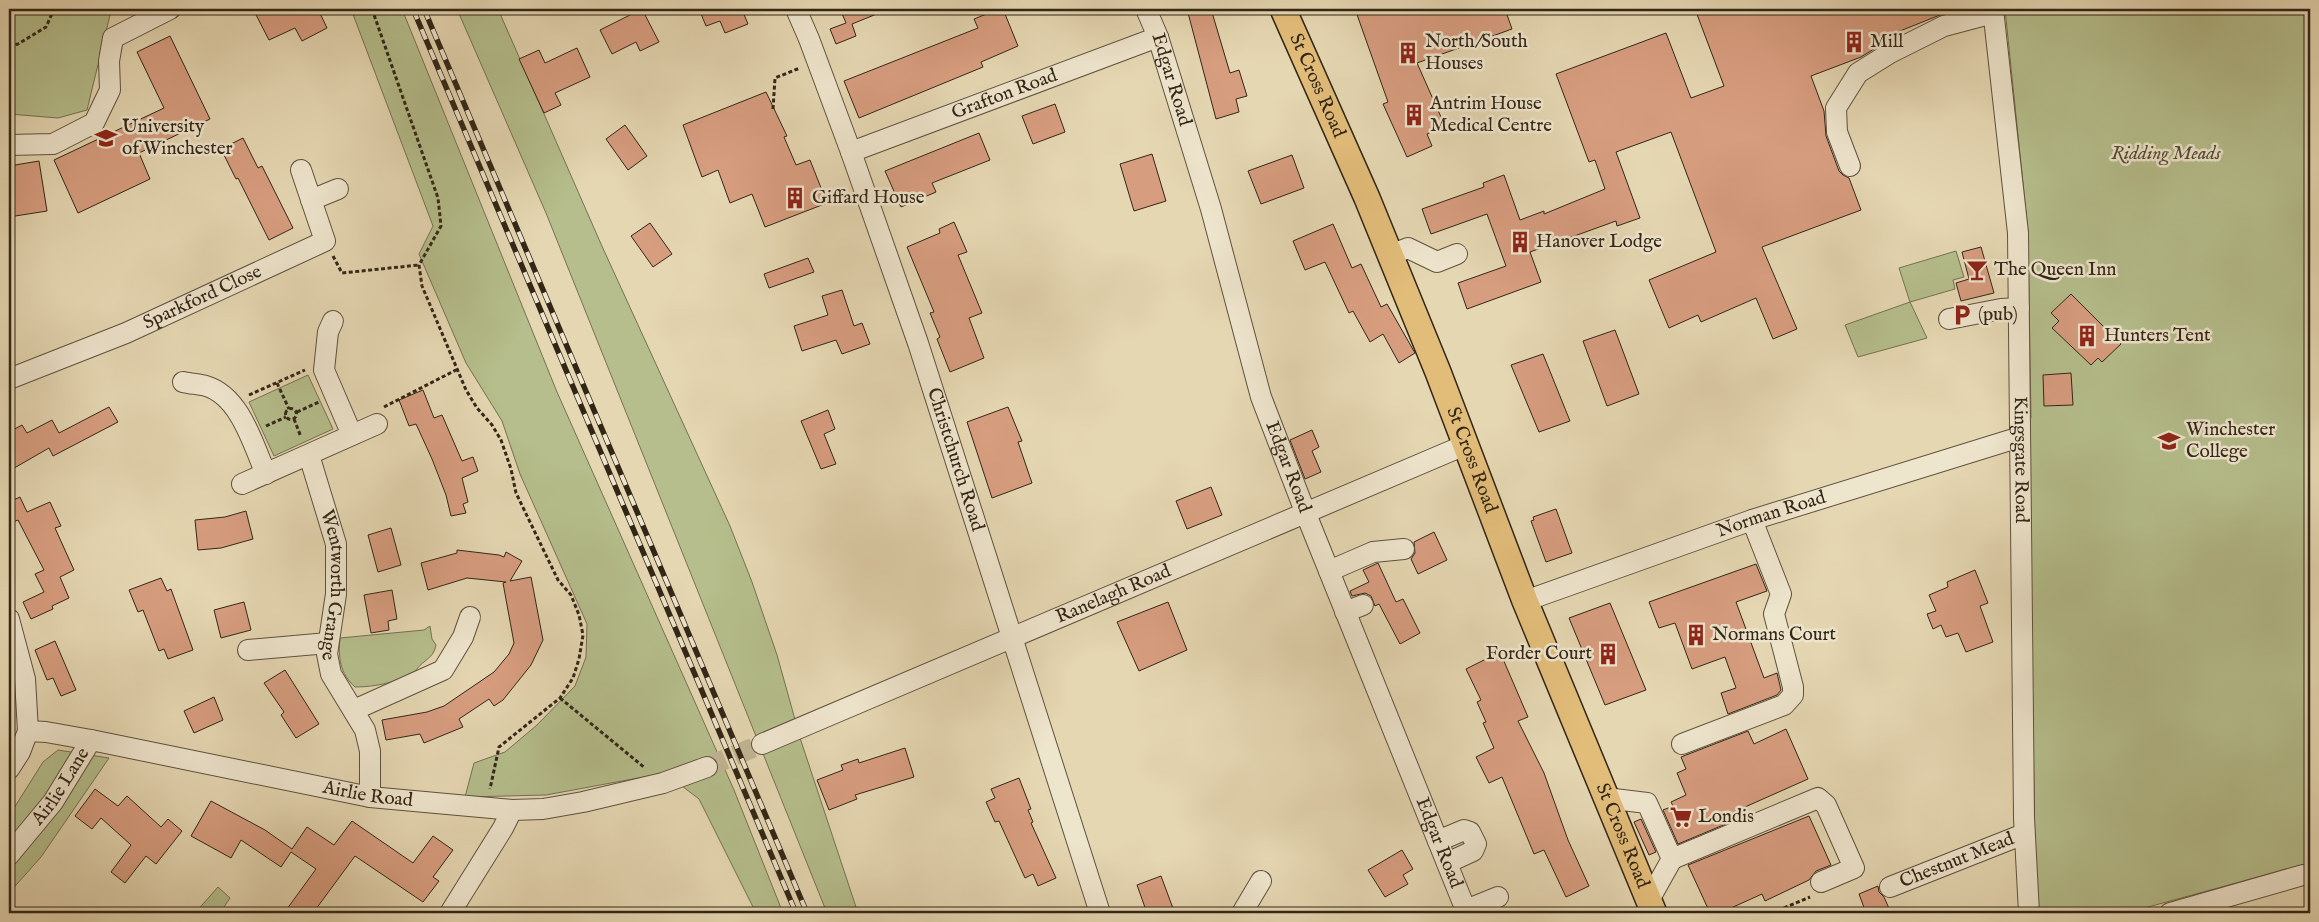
<svg xmlns="http://www.w3.org/2000/svg" width="2319" height="922" viewBox="0 0 2319 922" font-family="'IM FELL English',serif">
	<style>
		.green { fill: #b5be8c; stroke: #747252 }
		.building { fill: #d79d7f; stroke: #322617 }
		.lines { fill: none; stroke-linecap: round; stroke-linejoin: round }
		.minor-tunnel { stroke: #c1b493; stroke-width: 20; stroke-dasharray: 20 10; stroke-linecap: butt }
		.minor-casing { stroke: #5f523e; stroke-width: 22 }
		.major-casing { stroke: #322617; stroke-width: 28 }
		.path { stroke: #322617; stroke-width: 3; stroke-dasharray: 4 2.5; stroke-linecap: butt }
		.minor { stroke: #eee5cd; stroke-width: 20 }
		.major { stroke: #e2bc79; stroke-width: 25 }
		.rail-casing { stroke: #322617; stroke-width: 5.5 }
		.rail { stroke: #eee5cd; stroke-width: 4; stroke-dasharray: 11; stroke-linecap: butt }
		.labels { text-anchor: middle; dominant-baseline: central; stroke-width: 5; stroke-linejoin: round; paint-order: stroke }
		.poi-label { font-size: 19px; fill: #322617; stroke: #eee5cd; text-anchor: start }
		.street-label { font-size: 19px; fill: #322617; stroke: #eee5cd }
		.park-label { font-size: 19px; font-style: italic; fill: #534c34; stroke: #eee5cd }
	</style>
	<rect width="100%" height="100%" fill="#e5d7b2"/>
	<filter id="stains"><feTurbulence type="fractalNoise" baseFrequency=".004" numOctaves="4"/><feColorMatrix values="0 0 0 0 .2 0 0 0 0 .09 0 0 0 0 .02 0 0 0 .5 -.17"/></filter>
	<radialGradient id="worn" r=".72"><stop offset=".6" stop-color="#630" stop-opacity="0"/><stop offset="1" stop-color="#630" stop-opacity=".3"/></radialGradient>
	<path class="green" d="M9,9H119L110,15L87,110L58,118L9,114Z
		M351,9H402L557,392L734,790L783,913H756L699,799L665,773L546,795L465,797L474,763L505,752L537,725L575,686L586,657L587,624L520,474L502,421L466,363L419,254L433,226Z
		M457,9H498L601,244L730,526L752,582L777,655L801,741L858,913H827L546,213Z
		M2005,9H2310V863L2126,913H2036L2028,418H2031L2028,232Z
		M1956,251L1964,277L1953,280L1955,289L1910,302L1927,338L1858,357L1845,325L1910,302L1899,268Z
		M308,375L333,429L274,456L249,402Z
		M430,626L432,639L436,645C434,660 419,661 414,674C394,682 377,687 355,687C340,674 338,657 340,638L424,630Z
		M58,750L109,758L41,857L9,893V816L43,762Z
		M218,887L230,898L220,913H195Z"/>
	<path class="building" d="M253,9H318L327,28L302,41L295,28L269,40Z
		M642,9L659,42L640,51L636,42L612,54L600,30Z
		M699,9H748L743,12L748,24L725,33L720,21L706,26Z
		M840,9H889L852,24L856,36L836,44L830,29L846,23Z
		M999,9H1003L1018,46L981,62L983,67L859,118L844,81L978,28L974,19Z
		M1187,9H1211L1230,73L1239,70L1247,96L1236,99L1239,112L1216,119Z
		M1355,9H1505L1512,29L1417,63L1445,126L1427,134L1432,146L1407,157L1383,104L1388,102Z
		M1695,9H1955L1885,37L1887,41L1861,57L1811,76L1824,111L1826,136L1839,171L1843,175L1849,178L1861,210L1762,247L1797,329L1773,339L1756,298L1701,322L1698,315L1669,328L1649,280L1716,252L1671,132L1616,152L1640,218L1617,226L1616,221L1530,252L1541,282L1467,309L1458,283L1506,266L1487,214L1431,234L1422,209L1484,187L1483,183L1504,175L1520,220L1544,211V214L1605,189L1595,160L1589,162L1556,74L1666,33L1691,98L1724,86Z
		M170,36L210,119L139,153L150,179L78,213L54,160L164,108L137,52Z
		M577,48L590,77L555,93L561,105L544,113L519,59L539,50L545,63Z
		M766,92L787,136L784,137L796,165L810,160L827,203L765,227L752,194L730,203L718,170L702,177L683,125Z
		M1055,104L1065,132L1033,144L1022,116Z
		M625,125L647,156L628,170L606,139Z
		M979,133L990,160L932,183L936,192L901,207L885,171Z
		M243,138L258,168L262,166L293,228L269,240L238,178L236,179L221,149Z
		M1152,154L1166,201L1134,211L1120,164Z
		M1292,155L1304,188L1261,204L1248,171Z
		M39,161L47,211L9,217V166Z
		M954,222L967,252L958,255L982,313L969,318L984,358L950,372L937,339L940,337L930,313L934,312L907,247L940,233L939,229Z
		M650,223L672,254L653,267L631,236Z
		M1333,224L1352,268L1361,264L1381,307L1387,304L1415,353L1399,363L1383,334L1370,342L1353,311L1349,313L1325,262L1305,270L1293,241Z
		M1981,247L1994,293L1961,301L1956,283L1969,279L1962,252Z
		M808,258L814,272L769,288L764,274Z
		M842,290L854,326L862,323L870,344L842,354L836,340L802,351L794,326L828,315L822,296Z
		M2071,294L2121,344L2102,362L2098,358L2091,365L2052,328L2059,321L2051,313Z
		M1615,330L1639,394L1607,406L1583,341Z
		M1543,354L1570,421L1539,432L1511,365Z
		M2071,373L2073,405L2044,406L2043,375Z
		M423,390L434,418L442,415L462,461L473,457L478,471L462,478L468,502L463,504L466,513L451,516L446,495L432,459L416,424L409,426L399,400Z
		M109,407L118,422L53,456L49,448L9,471V432L22,425L27,433L52,420L59,433Z
		M1008,407L1022,441L1018,442L1032,483L992,498L967,422Z
		M828,410L835,429L824,434L836,464L821,469L801,421Z
		M1312,430L1319,447L1312,451L1321,472L1305,479L1290,440Z
		M1211,487L1222,515L1187,529L1176,501Z
		M20,497L27,512L50,502L61,526L55,528L74,570L60,577L69,598L52,606L53,609L31,619L23,602L44,592L35,574L44,570L18,520L9,524V502Z
		M1556,509L1572,553L1546,562L1531,521L1534,520L1533,517Z
		M246,511L253,539L221,548L198,550L195,520L225,517Z
		M391,528L401,565L378,572L368,535Z
		M1434,532L1447,560L1418,574L1411,559L1415,553L1414,542Z
		M457,550L499,555L504,557L506,552L522,561L510,581L531,577L543,640L531,665L503,700L494,706L489,699L459,719L463,727L424,743L420,734L386,740L382,720L427,712L444,706L494,672L509,654L514,643L503,583L506,582L467,578L428,590L421,563L457,553Z
		M1378,563L1396,602L1403,599L1420,633L1400,644L1379,604L1375,606L1371,596L1365,593L1352,596L1350,591L1369,582L1363,570Z
		M1756,564L1767,591L1736,602L1764,678L1777,673L1781,690L1777,695L1728,714L1721,693L1736,688L1725,657L1692,669L1675,623L1659,628L1649,602Z
		M1975,570L1988,603L1980,606L1993,642L1966,652L1958,633L1946,637L1941,625L1933,629L1927,614L1936,611L1929,595L1948,587L1947,582Z
		M161,578L167,591L171,589L193,650L168,659L164,649L159,651L143,610L138,612L129,590Z
		M392,590L397,619L388,621L389,630L371,633L364,595Z
		M244,602L251,630L221,638L214,610Z
		M1168,602L1187,650L1139,671L1117,622Z
		M1610,603L1646,690L1605,705L1569,618Z
		M55,641L76,690L61,696L53,678L47,680L35,650Z
		M1500,652L1528,717L1518,721L1544,773L1568,840L1589,886L1566,897L1544,850L1534,854L1502,777L1489,783L1476,757L1494,748L1483,723L1486,722L1477,702L1481,700L1466,669Z
		M285,670L319,724L296,738L281,715L284,712L264,683Z
		M214,697L223,720L194,733L184,711Z
		M1786,729L1808,779L1727,815L1733,821L1678,844L1663,810L1673,806L1671,802L1686,795L1677,773L1686,769L1681,757L1748,731L1754,744Z
		M905,748L914,777L855,795L857,799L829,810L817,780L843,770L841,765L858,759L859,763Z
		M1019,778L1031,809L1028,810L1033,822L1031,823L1056,878L1038,886L1033,874L1025,878L999,821L995,822L986,802L995,798L991,789Z
		M95,789L118,806L127,796L161,827L168,819L182,831L156,864L146,856L125,883L111,872L131,845L101,818L92,829L75,816Z
		M211,801L265,830L292,849L307,827L334,845L352,821L413,863L433,836L453,850L433,877L439,881L423,902L355,856L313,913H284L316,869L291,852L281,867L241,840L231,858L191,836Z
		M1809,816L1831,865L1816,871L1809,880L1765,901L1762,894L1720,913H1710L1688,865Z
		M1641,819L1656,852L1649,855L1634,822Z
		M1402,850L1413,869L1403,875L1408,884L1385,897L1368,870Z
		M1161,876L1171,903L1175,913H1147L1137,885Z
		M1878,886L1879,892L1884,897L1891,913H1866L1859,894Z"/>
	<g class="lines">
		<path class="minor-tunnel" d="M707,767L762,744"/>
		<g class="minor-casing">
			<g id="minor">
				<path id="s1" d="M796,9L809,39L851,152L918,343L1100,913"/>
				<path id="s2" d="M1146,9L1158,37L1211,209L1261,397L1306,514L1467,913"/>
				<path id="s3" d="M1993,9L2018,233L2024,818L2029,913"/>
				<path d="M9,145L53,144L94,123L110,90L109,61L113,38L170,9"/>
				<path id="s4" d="M851,152L1158,37"/>
				<path d="M1850,166L1837,132L1836,108L1858,73L1890,53L1944,26L1993,13"/>
				<path d="M311,200L338,189"/>
				<path d="M1390,255L1408,248L1437,262L1457,254"/>
				<path d="M1949,319L2001,309L2019,308"/>
				<path d="M333,321L328,332L324,370L352,435"/>
				<path id="s5" d="M9,379L126,333L325,241L301,170"/>
				<path d="M183,382C191,384 199,384 206,386C240,396 253,444 266,474"/>
				<path id="s6" d="M309,455L336,544V594L327,654L331,674L365,730L370,751V797"/>
				<path d="M242,484L377,424"/>
				<path d="M1329,571L1373,552L1404,549"/>
				<path id="s7" d="M1525,601L1752,520L2020,437"/>
				<path d="M1345,612L1363,605"/>
				<path d="M9,619L25,679L28,731L20,752L9,769"/>
				<path d="M248,650L328,643"/>
				<path d="M354,710L443,670L463,637L470,617"/>
				<path id="s8" d="M28,731L46,732L91,740L370,797L512,810L543,809L583,802L663,783L707,767"/>
				<path id="s9" d="M762,744L1465,445"/>
				<path d="M1682,744L1784,705L1793,695V687L1774,614L1781,594L1752,520"/>
				<path d="M1606,798L1647,803L1672,859L1649,900"/>
				<path d="M1438,841L1464,830L1470,832L1476,844L1473,851L1447,863"/>
				<path id="s10" d="M9,855L53,802L91,740"/>
				<path d="M1672,859L1818,798L1826,805L1854,868L1821,882"/>
				<path id="s11" d="M1890,887L2024,834"/>
				<path d="M1466,910L1498,897"/>
				<path d="M450,913L503,828L512,810"/>
				<path d="M1242,913L1261,881"/>
				<path d="M2170,913L2303,875H2310"/>
			</g>
		</g>
		<g class="major-casing">
			<g id="major">
				<path id="s12" d="M1283,9L1367,198L1438,372L1525,601L1654,913"/>
			</g>
		</g>
		<path class="path" d="M372,9L438,198L441,226L419,265L422,286L466,390L477,408L492,425L501,440L511,469L516,493L558,580L571,595L579,615L583,635L579,659L573,678L560,698L499,747L490,789
			M9,46L18,44L46,27L54,9
			M773,109L775,78L800,68
			M333,256L342,273L419,265
			M277,383L289,409
			M249,395L305,370
			M384,407L456,370
			M285.5 414a5.5 5.5 0 1 1 11 0a5.5 5.5 0 1 1-11 0Z
			M297,412L319,402
			M294,419L301,437
			M266,426L286,417
			M560,698L645,768
			M1772,913L1810,897"/>
		<use href="#minor" class="minor"/>
		<use href="#major" class="major"/>
		<g class="rail-casing">
			<path id="rail" d="M413,9L796,913
				M424,9L807,913"/>
		</g>
		<use href="#rail" class="rail"/>
	</g>
	<defs>
		<g id="building-bare" transform="scale(1.725)"><path d="M-4-6H4V6H1V3H-1V6H-4ZM-2.5-4.3h1.7v1.8h-1.7ZM.8-4.3h1.7v1.8H.8ZM-2.5-1h1.7V.8h-1.7ZM.8-1h1.7V.8H.8Z" fill="#8f2418" stroke="#eee5cd" stroke-width="2.5" paint-order="stroke"/></g>
		<g id="university-bare" transform="scale(1.725)"><path d="M0-5L7-2L0 1L-7-2ZM-4 1L0 2.5L4 1V4Q0 6-4 4Z" fill="#8f2418" stroke="#eee5cd" stroke-width="2.5" paint-order="stroke"/></g>
		<g id="bar-bare" transform="scale(1.725)"><path d="M-6-5H6L.8 .8V4.5H3.5V6h-7V4.5H-.8V.8Z" fill="#8f2418" stroke="#eee5cd" stroke-width="2.5" paint-order="stroke"/></g>
		<g id="parking-bare" transform="scale(1.725)"><path d="M-3.5-5.5H1a3.5 3.5 0 0 1 0 7H-1V5.5H-3.5ZM-1-3.4V-.6H.8a1.4 1.4 0 0 0 0-2.8Z" fill="#8f2418" stroke="#eee5cd" stroke-width="2.5" paint-order="stroke"/></g>
		<g id="school-bare" transform="scale(1.725)"><path d="M0-5L7-2L0 1L-7-2ZM-4 1L0 2.5L4 1V4Q0 6-4 4Z" fill="#8f2418" stroke="#eee5cd" stroke-width="2.5" paint-order="stroke"/></g>
		<g id="supermarket-bare" transform="scale(1.725)"><path d="M-6-5.5h2.5l.6 2H6L4.5 2H-2.5L-4.4-4H-6ZM-1.5 3.2a1.3 1.3 0 1 0 .1 0ZM3 3.2a1.3 1.3 0 1 0 .1 0Z" fill="#8f2418" stroke="#eee5cd" stroke-width="2.5" paint-order="stroke"/></g>
	</defs>
	<g fill-rule="evenodd">
		<use href="#building-bare" x="1854" y="42"/>
		<use href="#building-bare" x="1408" y="53"/>
		<use href="#building-bare" x="1414" y="115"/>
		<use href="#university-bare" x="106" y="138"/>
		<use href="#building-bare" x="795" y="198"/>
		<use href="#building-bare" x="1520" y="242"/>
		<use href="#bar-bare" x="1977" y="270"/>
		<use href="#parking-bare" x="1962" y="315"/>
		<use href="#building-bare" x="2087" y="336"/>
		<use href="#school-bare" x="2169" y="441"/>
		<use href="#building-bare" x="1696" y="635"/>
		<use href="#building-bare" x="1608" y="654"/>
		<use href="#supermarket-bare" x="1681" y="817"/>
	</g>
	<g class="labels">
		<g class="poi-label">
			<text x="1425" y="42">North/South<tspan x="1425" dy="22">Houses</tspan></text>
			<text x="1870" y="42">Mill</text>
			<text x="1430" y="104">Antrim House<tspan x="1430" dy="22">Medical Centre</tspan></text>
			<text x="122" y="127">University<tspan x="122" dy="22">of Winchester</tspan></text>
			<text x="812" y="198">Giffard House</text>
			<text x="1536" y="242">Hanover Lodge</text>
			<text x="1994" y="270">The Queen Inn</text>
			<text x="1978" y="315">(pub)</text>
			<text x="2104" y="336">Hunters Tent</text>
			<text x="2186" y="430">Winchester<tspan x="2186" dy="22">College</tspan></text>
			<text x="1712" y="635">Normans Court</text>
			<text x="1592" y="654" text-anchor="end">Forder Court</text>
			<text x="1698" y="817">Londis</text>
		</g>
		<g class="street-label">
			<text stroke="none"><textPath href="#s2" startOffset="75">Edgar Road</textPath></text>
			<text stroke="none"><textPath href="#s12" startOffset="84">St Cross Road</textPath></text>
			<text stroke="none"><textPath href="#s4" startOffset="164">Grafton Road</textPath></text>
			<text stroke="none"><textPath href="#s5" startOffset="210">Sparkford Close</textPath></text>
			<text stroke="none"><textPath href="#s1" startOffset="478">Christchurch Road</textPath></text>
			<text stroke="none"><textPath href="#s12" startOffset="489">St Cross Road</textPath></text>
			<text stroke="none"><textPath href="#s3" startOffset="452">Kingsgate Road</textPath></text>
			<text stroke="none"><textPath href="#s2" startOffset="480">Edgar Road</textPath></text>
			<text stroke="none"><textPath href="#s7" startOffset="261">Norman Road</textPath></text>
			<text stroke="none"><textPath href="#s6" startOffset="134">Wentworth Grange</textPath></text>
			<text stroke="none"><textPath href="#s9" startOffset="382">Ranelagh Road</textPath></text>
			<text stroke="none"><textPath href="#s10" startOffset="86">Airlie Lane</textPath></text>
			<text stroke="none"><textPath href="#s8" startOffset="346">Airlie Road</textPath></text>
			<text stroke="none"><textPath href="#s12" startOffset="894">St Cross Road</textPath></text>
			<text stroke="none"><textPath href="#s2" startOffset="885">Edgar Road</textPath></text>
			<text stroke="none"><textPath href="#s11" startOffset="72">Chestnut Mead</textPath></text>
		</g>
		<g class="park-label">
			<text x="2166" y="154">Ridding Meads</text>
		</g>
	</g>
	<rect width="2319" height="922" fill="none" stroke="#e5d7b2" stroke-width="30"/>
	<rect x="10" y="10" width="2299" height="902" fill="none" stroke="#322617" stroke-width="2.5"/>
	<rect x="15" y="15" width="2289" height="892" fill="none" stroke="#322617"/>
	<rect width="100%" height="100%" filter="url(#stains)"/>
	<rect width="100%" height="100%" fill="url(#worn)"/>
</svg>
